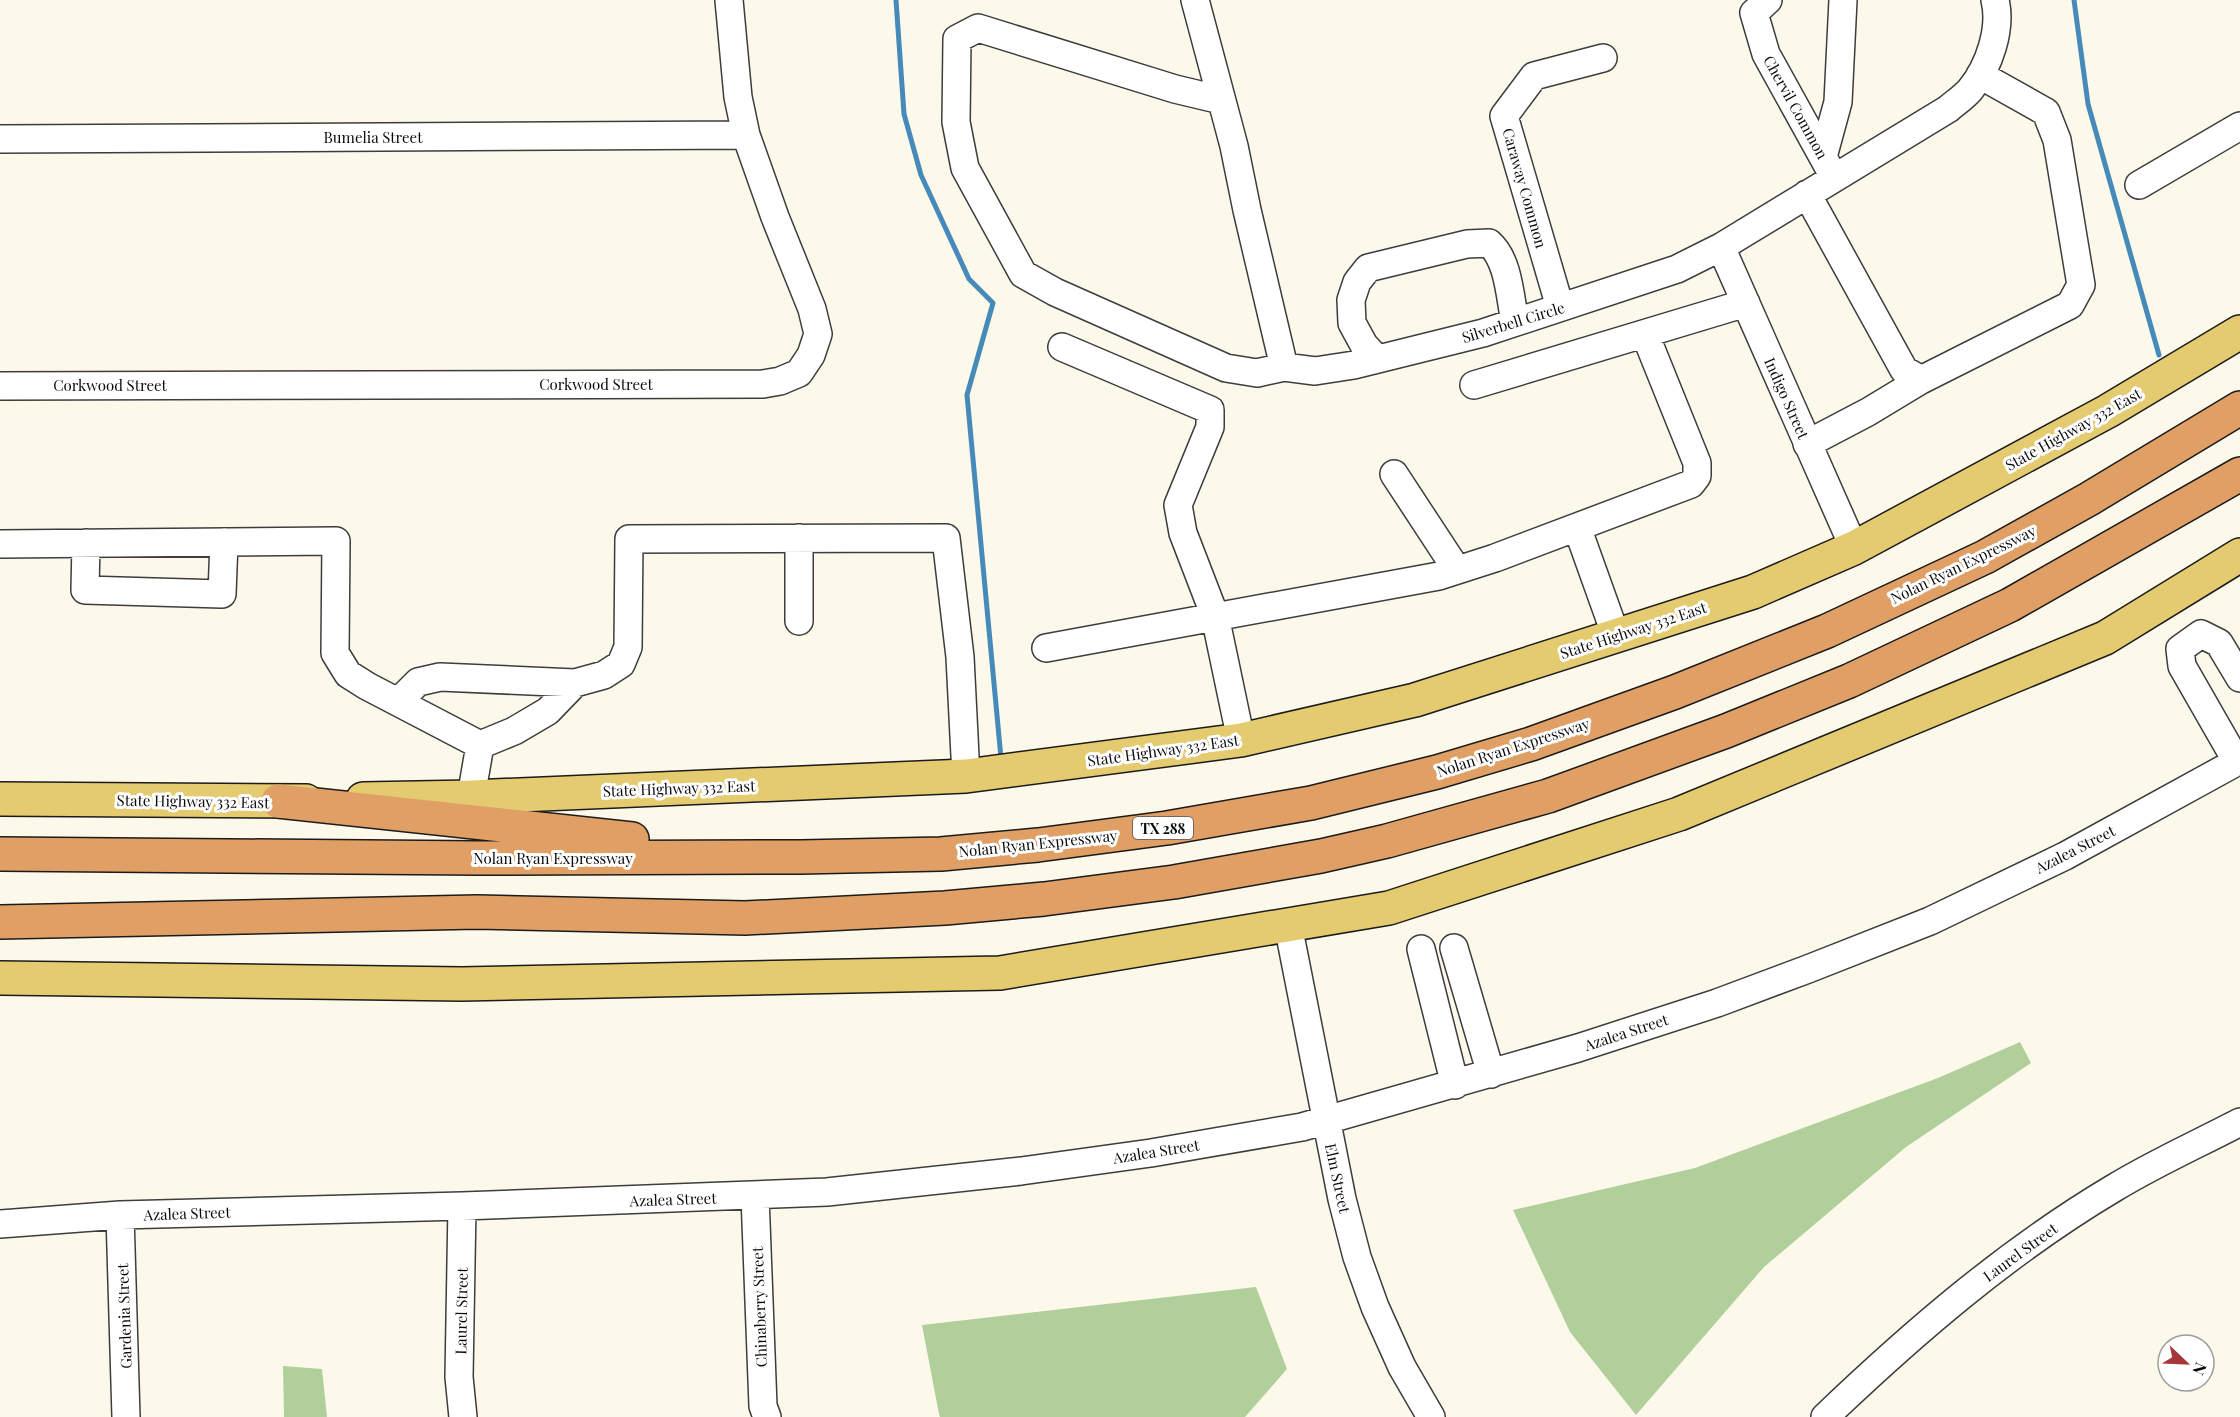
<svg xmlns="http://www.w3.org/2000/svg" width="2240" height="1417" viewBox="0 0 2240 1417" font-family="'Playfair Display',serif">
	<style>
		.forest { fill: #b1cf9a }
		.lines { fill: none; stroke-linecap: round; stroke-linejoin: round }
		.stream { stroke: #468ab9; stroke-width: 5 }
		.minor-casing { stroke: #3d3d3d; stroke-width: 30 }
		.major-casing { stroke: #1b1b1b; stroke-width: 36 }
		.highway-casing { stroke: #1b1b1b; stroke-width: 36 }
		.minor { stroke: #fff; stroke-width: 27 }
		.major { stroke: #e5cb70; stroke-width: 33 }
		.highway { stroke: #e09f64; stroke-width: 33 }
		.labels { text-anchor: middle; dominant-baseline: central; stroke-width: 6; stroke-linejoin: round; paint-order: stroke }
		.shield { fill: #fff; stroke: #545454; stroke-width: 1.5 }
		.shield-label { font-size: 14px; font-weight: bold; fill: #0a0a0a }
		.street-label { font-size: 15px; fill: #0a0a0a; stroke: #fff }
	</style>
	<rect width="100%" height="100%" fill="#fcf9ea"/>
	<path class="forest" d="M2020,1042L2031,1063L1906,1147L1764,1267L1636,1415L1570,1332L1513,1210L1695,1168L1938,1078Z
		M1256,1287L1287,1369L1245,1417H940L939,1414L922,1325Z
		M283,1366L322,1369L327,1417H284Z"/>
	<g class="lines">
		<path class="stream" d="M896,0L904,114L921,175L969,279L993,303L967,395L1001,758
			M2074,0L2088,104L2159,355"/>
		<g class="minor-casing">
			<path id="minor" d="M1195,0L1234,146L1247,210L1284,367
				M1768,0L1754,13L1766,54L1834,177
				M1221,100L1175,89L978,28L957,39L956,122L965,168L1023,274L1055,292L1226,368L1257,373L1284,367L1315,371L1354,365L1483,333L1677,269L1721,247L1948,109C1955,103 1964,97 1970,90C1989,67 2002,29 1995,0
				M0,139L746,135
				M1823,157L1838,102L1843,0
				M2139,185L2240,126
				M1807,194L1904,370L1921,380L2070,305L2081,285L2057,140L2046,112L1980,75
				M1721,247L1854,548
				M1560,307L1504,116L1534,76L1603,58
				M1062,347L1210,410V427L1178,505L1183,533L1215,616L1241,740
				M1377,359L1364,345L1352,323L1351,300L1357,282L1368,268L1467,244L1489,243C1509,260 1510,298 1515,322
				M1474,385L1746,303
				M0,386L763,384L780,381L799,373L811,355L818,334L812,309L775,217L746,135L738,97L729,0
				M1807,444L1868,412L1921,380
				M1394,474L1457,570
				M1577,527L1616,636
				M799,538V621
				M86,543L85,590L222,594L224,542
				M0,544L336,541L335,653L348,674L367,686L480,745L514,731L548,711L575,683
				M1046,648L1439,576L1495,558L1691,484L1697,476V463L1645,334
				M398,702L418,682L440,677L575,683L604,675L621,664L628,647L629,539L946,538L960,657L966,776
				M2237,762L2182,666L2180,649L2201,634L2219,643L2240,678
				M471,797L480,745
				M1288,925L1342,1199L1357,1257L1375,1307L1402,1367L1431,1417
				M1454,948L1491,1074
				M1421,949L1455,1085
				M755,1196L763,1406L767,1417
				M462,1206L459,1377L463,1417
				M120,1215L126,1417
				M0,1224L120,1215L462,1206L827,1192L1021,1171L1151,1153L1302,1127L1578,1048L1717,1003L1808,969L1930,921L2065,856L2240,760
				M1825,1417C1914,1332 2008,1251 2114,1188C2155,1163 2198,1144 2240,1122"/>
		</g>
		<g class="major-casing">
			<path id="major" d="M0,799L306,801
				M363,799L471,797L966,776L1241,740L1415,700L1753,592L1854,548L2108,411L2240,332
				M0,978L462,984L1000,973L1389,908L1679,814L2105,638L2240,555"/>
		</g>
		<g class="highway-casing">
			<path id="highway" d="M278,801L632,839
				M0,854L478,858L801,857L941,854L1038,845L1167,828L1311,803L1437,772L1531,744L1675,692L1827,631L1985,557L2089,499L2240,408
				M0,922L477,912L745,918L945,908L1044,899L1174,882L1321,856L1387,841L1548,796L1726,731L1849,681L2010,605L2240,474"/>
		</g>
		<use href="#minor" class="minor"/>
		<use href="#major" class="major"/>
		<use href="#highway" class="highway"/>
	</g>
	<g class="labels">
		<rect class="shield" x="1133" y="817" width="60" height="22" rx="4.5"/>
		<g class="shield-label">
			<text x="1163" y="828">TX 288</text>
		</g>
		<g class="street-label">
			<text transform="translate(1796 107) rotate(61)">Chervil Common</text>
			<text x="373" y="137">Bumelia Street</text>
			<text transform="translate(1525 188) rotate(74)">Caraway Common</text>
			<text transform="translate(1513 322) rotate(-17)">Silverbell Circle</text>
			<text x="596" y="384">Corkwood Street</text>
			<text x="110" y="385">Corkwood Street</text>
			<text transform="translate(1787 398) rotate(66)">Indigo Street</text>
			<text transform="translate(2073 429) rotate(-29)">State Highway 332 East</text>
			<text transform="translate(1963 564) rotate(-26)">Nolan Ryan Expressway</text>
			<text transform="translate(1633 630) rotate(-18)">State Highway 332 East</text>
			<text transform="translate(1513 747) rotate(-18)">Nolan Ryan Expressway</text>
			<text transform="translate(1163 750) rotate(-8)">State Highway 332 East</text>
			<text transform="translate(679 788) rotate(-2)">State Highway 332 East</text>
			<text transform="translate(193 801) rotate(1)">State Highway 332 East</text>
			<text transform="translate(1038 843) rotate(-6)">Nolan Ryan Expressway</text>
			<text transform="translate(2075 849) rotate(-27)">Azalea Street</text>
			<text x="553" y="858">Nolan Ryan Expressway</text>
			<text transform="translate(1626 1032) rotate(-18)">Azalea Street</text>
			<text transform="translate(1156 1151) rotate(-9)">Azalea Street</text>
			<text transform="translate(1338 1178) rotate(78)">Elm Street</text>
			<text transform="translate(673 1199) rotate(-2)">Azalea Street</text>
			<text transform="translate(187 1213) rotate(-2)">Azalea Street</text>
			<text transform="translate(2020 1252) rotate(-36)">Laurel Street</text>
			<text transform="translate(759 1307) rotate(-92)">Chinaberry Street</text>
			<text transform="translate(461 1311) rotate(-89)">Laurel Street</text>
			<text transform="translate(124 1316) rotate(-92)">Gardenia Street</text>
		</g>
	</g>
	<g transform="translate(2186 1363) rotate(113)"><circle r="28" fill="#ffffff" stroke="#9d9d9d" stroke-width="1.5"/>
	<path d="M0-4.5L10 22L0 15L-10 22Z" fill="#a63639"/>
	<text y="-9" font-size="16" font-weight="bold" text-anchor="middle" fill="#0a0a0a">N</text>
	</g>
</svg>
